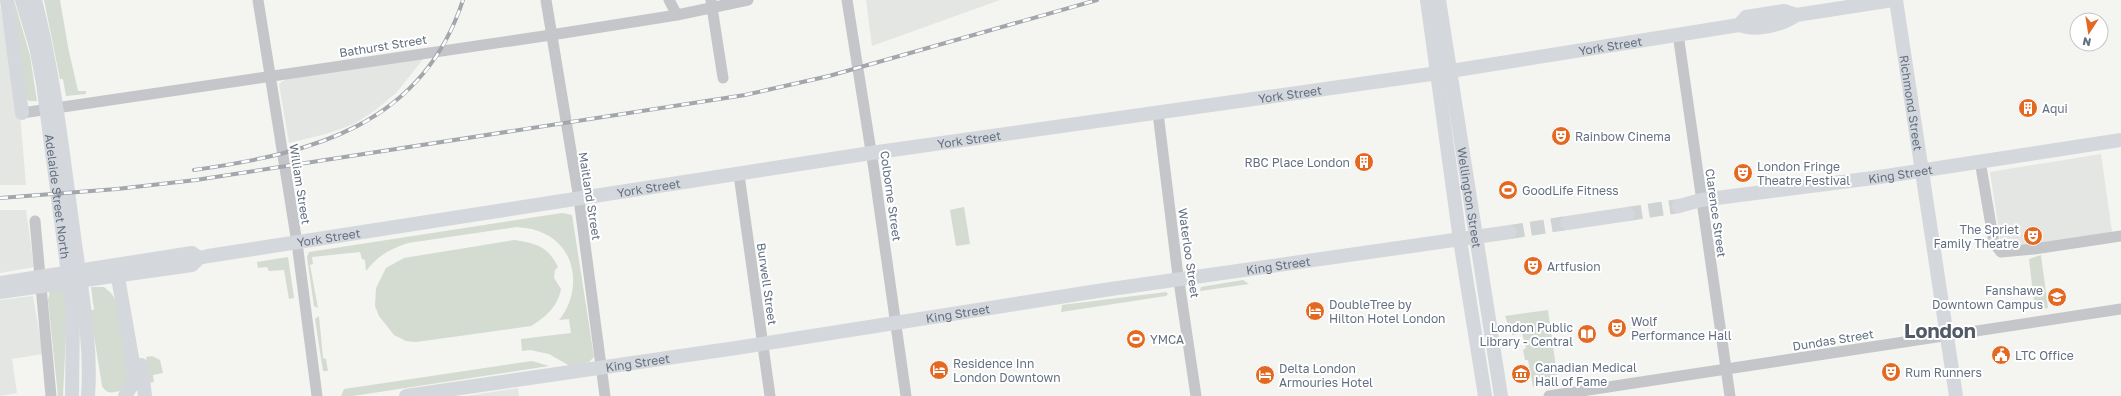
<svg xmlns="http://www.w3.org/2000/svg" width="2121" height="396" viewBox="0 0 2121 396" font-family="'Golos Text',sans-serif">
	<style>
		.built { fill: #e4e6e4 }
		.green { fill: #d4dbd1 }
		.lines { fill: none; stroke-linecap: round; stroke-linejoin: round }
		.major-tunnel { stroke: #d0d3d4; stroke-width: 14; stroke-dasharray: 14 7; stroke-linecap: butt }
		.minor { stroke: #c4c6ca; stroke-width: 11 }
		.major { stroke: #d4d7dc; stroke-width: 14 }
		.rail-casing { stroke: #a2a6ad; stroke-width: 4 }
		.rail { stroke: #fff; stroke-width: 2.5; stroke-dasharray: 8; stroke-linecap: butt }
		.labels { text-anchor: middle; dominant-baseline: central; stroke-width: 4; stroke-linejoin: round; paint-order: stroke }
		.street-label { font-size: 12px; fill: #637082; stroke: #fff }
		.poi-label { font-size: 12px; fill: #637082; stroke: #fff; text-anchor: start }
		.town-label { font-size: 20px; font-weight: bold; fill: #515a67; stroke: #fff }
	</style>
	<rect width="100%" height="100%" fill="#f4f4f0"/>
	<path class="built" d="M866,0H1000L872,46Z
		M0,5L20,113L26,185H0Z
		M425,57L396,93L374,111L354,124L326,134L289,143L279,84L286,79Z
		M2101,154L2112,232L2044,244L2005,246L2001,244L1990,172Z
		M0,210H26L34,267L0,273Z
		M33,296L43,354L12,359L17,393L0,396V300Z
		M518,388L519,396H467Z"/>
	<path class="green" d="M14,0L30,56L37,101H29L24,96Z
		M44,0H60L68,47L78,91H86V94L66,96L63,79H60Z
		M964,207L970,244L956,246L950,210Z
		M562,213L572,215L594,357L589,362L570,366L549,354L530,350L522,351L521,339L571,333L569,319L559,320C583,291 577,244 538,231C531,228 524,228 517,227L408,243C390,249 377,256 366,271L365,260L362,259L360,252L312,257L313,264L310,265L318,308L314,306L307,257L309,252Z
		M514,240C535,243 548,246 558,267L555,270L554,278L561,289C558,306 546,317 531,326L416,342L406,341L394,335L379,316L375,306L376,288L386,268L404,258Z
		M2041,255L2048,308L2035,310L2029,259Z
		M288,257L294,298L289,299L284,270L269,271L267,267L258,268L257,262Z
		M1243,280L1249,284L1200,291L1201,287Z
		M91,287H104L111,293L117,302L129,371L128,379L120,391C111,393 107,394 102,386L90,310H94Z
		M63,288L67,312L63,396H58L48,300L50,291Z
		M1166,292L1168,294L1166,296L1061,312L1062,305Z
		M1548,310L1558,382L1533,387L1528,360H1525L1523,350L1526,348L1522,333L1512,335L1505,316Z
		M319,316L323,358L326,359L328,371H323L315,319Z
		M152,356L160,360L163,373L153,375L154,382L149,383L146,357Z
		M532,361L549,366L353,396H341L344,389Z"/>
	<g class="lines">
		<path class="major-tunnel" d="M1628,214L1679,206
			M1510,232L1567,223"/>
		<path class="minor" d="M258,0L297,243L317,396
			M546,0L579,199L605,396
			M669,0L677,15
			M847,0L874,170L906,396
			M711,1L723,78
			M1678,34L1730,396
			M22,113L551,35L677,15L748,0
			M1158,113L1177,268L1196,396
			M1980,161L1994,243L2001,252L2034,249L2121,236
			M739,175L770,396
			M35,221L51,396
			M1549,396L2121,309"/>
		<g class="major">
			<path d="M7,0L22,113"/>
			<path id="s1" d="M22,0L36,47L43,83L73,312L72,396"/>
			<path d="M35,0C55,78 63,157 74,236C81,289 92,343 88,396"/>
			<path d="M1427,0L1460,240L1485,396"/>
			<path id="s2" d="M1439,0L1501,396"/>
			<path id="s3" d="M1896,0L1956,396"/>
			<path d="M1739,25L1746,17L1784,11L1796,15"/>
			<path id="s4" d="M1679,206L1701,200L1873,178L2121,140"/>
			<path d="M1567,223L1628,214"/>
			<path d="M116,266L134,369L132,385L125,396"/>
			<path d="M0,283L192,253L199,258"/>
			<path id="s5" d="M0,292L192,265L199,258L208,256L871,153L1438,73L1739,25C1755,31 1781,26 1796,15L1893,0"/>
			<path d="M141,365L145,396"/>
			<path id="s6" d="M406,396L736,348L1104,290L1510,232"/>
		</g>
		<g class="rail-casing">
			<path id="rail" d="M194,170C312,153 422,126 463,0
				M0,198L117,189L196,180L745,95L829,76L1097,0"/>
		</g>
		<use href="#rail" class="rail"/>
	</g>
	<defs>
		<g id="building-disc" transform="scale(1)"><circle r="9.5" fill="#e36922" stroke="#fff"/><path d="M-4-6H4V6H1V3H-1V6H-4ZM-2.5-4.3h1.7v1.8h-1.7ZM.8-4.3h1.7v1.8H.8ZM-2.5-1h1.7V.8h-1.7ZM.8-1h1.7V.8H.8Z" fill="#fff"/></g>
		<g id="theatre-disc" transform="scale(1)"><circle r="9.5" fill="#e36922" stroke="#fff"/><path d="M-5-5.5Q0-4 5-5.5V0Q5 5 0 6Q-5 5-5 0ZM-3.3-2.5H-1v1.5H-3.3ZM1-2.5H3.3v1.5H1ZM-2.8 1Q0 5.5 2.8 1Z" fill="#fff"/></g>
		<g id="stadium-disc" transform="scale(1)"><circle r="9.5" fill="#e36922" stroke="#fff"/><path d="M0-5a6.5 5 0 1 0 0 10a6.5 5 0 1 0 0-10ZM-3.5-1.8h7v3.6h-7Z" fill="#fff"/></g>
		<g id="university-disc" transform="scale(1)"><circle r="9.5" fill="#e36922" stroke="#fff"/><path d="M0-5L7-2L0 1L-7-2ZM-4 1L0 2.5L4 1V4Q0 6-4 4Z" fill="#fff"/></g>
		<g id="hotel-disc" transform="scale(1)"><circle r="9.5" fill="#e36922" stroke="#fff"/><path d="M-6-4.5h1.5V1H6V5H4.5V3h-9V5H-6ZM-4 0a1.8 1.8 0 1 1 3.6 0ZM.5 0V-2.5h3Q6-2.5 6 0Z" fill="#fff"/></g>
		<g id="library-disc" transform="scale(1)"><circle r="9.5" fill="#e36922" stroke="#fff"/><path d="M-6-4Q-3-5.5-.7-3.5V5Q-3 3-6 4ZM6-4Q3-5.5 .7-3.5V5Q3 3 6 4Z" fill="#fff"/></g>
		<g id="civic-disc" transform="scale(1)"><circle r="9.5" fill="#e36922" stroke="#fff"/><path d="M-.6-6.5H3V-4.5H.6V-3L4-1V1h2V6H-6V1h2V-1L-.6-3ZM-1.2 2.5V6h2.4V2.5Z" fill="#fff"/></g>
		<g id="museum-disc" transform="scale(1)"><circle r="9.5" fill="#e36922" stroke="#fff"/><path d="M0-6L6-3V-2H-6V-3ZM-5-1h2V3h-2ZM-1-1h2V3h-2ZM3-1h2V3H3ZM-6 4H6V6H-6Z" fill="#fff"/></g>
	</defs>
	<g fill-rule="evenodd">
		<use href="#building-disc" x="2028" y="108"/>
		<use href="#theatre-disc" x="1561" y="136"/>
		<use href="#building-disc" x="1364" y="162"/>
		<use href="#theatre-disc" x="1743" y="173"/>
		<use href="#stadium-disc" x="1508" y="190"/>
		<use href="#theatre-disc" x="2033" y="236"/>
		<use href="#theatre-disc" x="1533" y="266"/>
		<use href="#university-disc" x="2057" y="297"/>
		<use href="#hotel-disc" x="1315" y="311"/>
		<use href="#theatre-disc" x="1617" y="328"/>
		<use href="#library-disc" x="1587" y="334"/>
		<use href="#stadium-disc" x="1136" y="339"/>
		<use href="#civic-disc" x="2001" y="355"/>
		<use href="#hotel-disc" x="939" y="370"/>
		<use href="#theatre-disc" x="1891" y="372"/>
		<use href="#museum-disc" x="1521" y="374"/>
		<use href="#hotel-disc" x="1265" y="375"/>
	</g>
	<g class="labels">
		<g class="street-label">
			<text stroke="none"><textPath href="#s5" startOffset="1631">York Street</textPath></text>
			<text transform="translate(383 46) rotate(-9)">Bathurst Street</text>
			<text stroke="none"><textPath href="#s5" startOffset="1307">York Street</textPath></text>
			<text stroke="none"><textPath href="#s3" startOffset="104">Richmond Street</textPath></text>
			<text stroke="none"><textPath href="#s5" startOffset="983">York Street</textPath></text>
			<text stroke="none"><textPath href="#s4" startOffset="224">King Street</textPath></text>
			<text transform="translate(300 184) rotate(81)">William Street</text>
			<text stroke="none"><textPath href="#s5" startOffset="659">York Street</textPath></text>
			<text transform="translate(590 196) rotate(81)">Maitland Street</text>
			<text transform="translate(891 196) rotate(82)">Colborne Street</text>
			<text stroke="none"><textPath href="#s1" startOffset="200">Adelaide Street North</textPath></text>
			<text stroke="none"><textPath href="#s2" startOffset="200">Wellington Street</textPath></text>
			<text transform="translate(1716 213) rotate(82)">Clarence Street</text>
			<text stroke="none"><textPath href="#s5" startOffset="335">York Street</textPath></text>
			<text transform="translate(1189 253) rotate(82)">Waterloo Street</text>
			<text stroke="none"><textPath href="#s6" startOffset="882">King Street</textPath></text>
			<text transform="translate(767 284) rotate(82)">Burwell Street</text>
			<text stroke="none"><textPath href="#s6" startOffset="558">King Street</textPath></text>
			<text transform="translate(1833 340) rotate(-9)">Dundas Street</text>
			<text stroke="none"><textPath href="#s6" startOffset="234">King Street</textPath></text>
		</g>
		<g class="poi-label">
			<text x="2042" y="108">Aqui</text>
			<text x="1575" y="136">Rainbow Cinema</text>
			<text x="1350" y="162" text-anchor="end">RBC Place London</text>
			<text x="1757" y="166">London Fringe<tspan x="1757" dy="14">Theatre Festival</tspan></text>
			<text x="1522" y="190">GoodLife Fitness</text>
			<text x="2019" y="229" text-anchor="end">The Spriet<tspan x="2019" dy="14">Family Theatre</tspan></text>
			<text x="1547" y="266">Artfusion</text>
			<text x="2043" y="290" text-anchor="end">Fanshawe<tspan x="2043" dy="14">Downtown Campus</tspan></text>
			<text x="1329" y="304">DoubleTree by<tspan x="1329" dy="14">Hilton Hotel London</tspan></text>
			<text x="1631" y="321">Wolf<tspan x="1631" dy="14">Performance Hall</tspan></text>
			<text x="1573" y="327" text-anchor="end">London Public<tspan x="1573" dy="14">Library - Central</tspan></text>
			<text x="1150" y="339">YMCA</text>
			<text x="2015" y="355">LTC Office</text>
			<text x="953" y="363">Residence Inn<tspan x="953" dy="14">London Downtown</tspan></text>
			<text x="1535" y="367">Canadian Medical<tspan x="1535" dy="14">Hall of Fame</tspan></text>
			<text x="1279" y="368">Delta London<tspan x="1279" dy="14">Armouries Hotel</tspan></text>
			<text x="1905" y="372">Rum Runners</text>
		</g>
		<g class="town-label">
			<text x="1940" y="330">London</text>
		</g>
	</g>
	<g transform="translate(2089 32) rotate(192)"><circle r="19" fill="#ffffff" stroke="#c1c6cd"/>
	<path d="M0-3L7 15L0 10L-7 15Z" fill="#e36922"/>
	<text y="-6" font-size="11" font-weight="bold" text-anchor="middle" fill="#637082">N</text>
	</g>
</svg>
